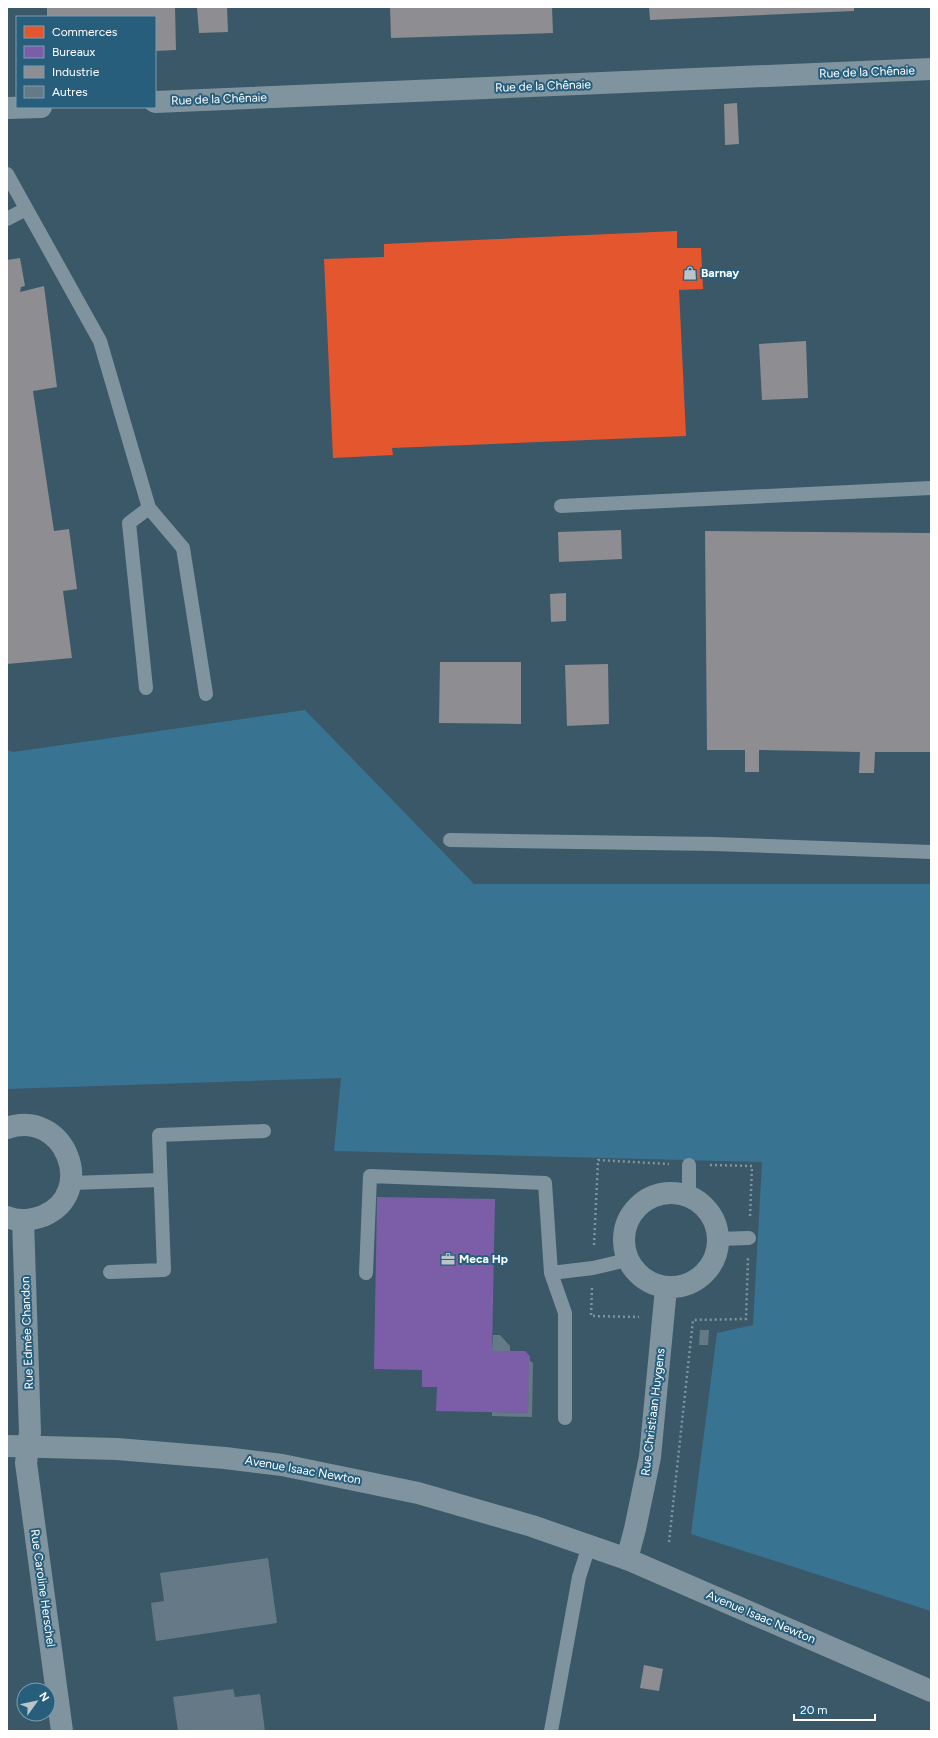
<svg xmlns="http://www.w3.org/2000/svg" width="938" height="1738" viewBox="0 0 938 1738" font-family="Figtree,sans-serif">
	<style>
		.green { fill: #387392 }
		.shops { fill: #e4572e }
		.offices { fill: #7b5ea7 }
		.industry { fill: #8d8d92 }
		.building { fill: #657a86 }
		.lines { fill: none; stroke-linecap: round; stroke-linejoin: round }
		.path { stroke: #7f949f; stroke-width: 2.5; stroke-dasharray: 2 3; stroke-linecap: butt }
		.service { stroke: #7f949f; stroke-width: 14 }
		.minor { stroke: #7f949f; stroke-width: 22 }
		.tertiary { stroke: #7f949f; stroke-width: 22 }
		.labels { text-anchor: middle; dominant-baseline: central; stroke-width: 4; stroke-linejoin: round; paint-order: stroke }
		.street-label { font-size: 12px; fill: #fff; stroke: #275e7c }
		.poi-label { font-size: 12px; font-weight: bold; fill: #fff; stroke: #275e7c; text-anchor: start }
	</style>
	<rect width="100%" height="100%" fill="#3b5868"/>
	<path class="green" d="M305,710L474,884H931V1611L691,1534L717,1333L753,1325L762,1162L334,1151L341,1078L7,1089V750L13,752Z"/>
	<path class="shops" d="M677,231V248H701L703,289L679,290L686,436L392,448L393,455L333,458L324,259L384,257V244Z"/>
	<path class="offices" d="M377,1197L495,1199L492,1351H525L530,1356L528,1413L436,1411L437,1387H422V1370L374,1369Z"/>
	<path class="industry" d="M47,7H175L176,50L155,51V17H47Z
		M197,7H227L228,32L199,33Z
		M390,7H552L553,33L391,38Z
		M649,7H854V11L650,20Z
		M737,103L739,144L725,145L724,104Z
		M20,258L25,286L21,287L20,292L44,286L57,387L33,391L54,531L69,529L77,589L63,591L72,658L7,664V260Z
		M806,341L808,398L762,400L759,344Z
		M621,530L622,559L559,562L558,532Z
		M705,531L931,533V752H875L874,773H859L860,752L759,750V772H745V750H707Z
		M566,593V621L551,622L550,594Z
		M440,662H521V724L439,723Z
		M608,664L609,724L567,726L565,665Z
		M644,1665L663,1669L659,1691L640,1688Z"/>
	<path class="building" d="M700,1330H709L708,1345H699Z
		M493,1335H500L510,1346V1351H492Z
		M529,1360L533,1363L532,1417L492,1416V1412L528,1413Z
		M268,1558L277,1623L156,1641L151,1603L164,1601L160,1573Z
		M233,1689L235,1697L260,1694L265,1731H178L173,1697Z"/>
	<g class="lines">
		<path class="path" d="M710,1165L752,1166L750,1217
			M594,1245L598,1160L669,1164
			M592,1288L591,1316L639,1317
			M669,1542L693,1320L746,1319L748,1258"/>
		<path class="service" d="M7,174L100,341L149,508L183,548L206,694
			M7,219L26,209
			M561,506L931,488
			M146,688L129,523L149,508
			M450,840L714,844L931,852
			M689,1165V1196
			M71,1183L160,1180
			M718,1239L749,1238
			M110,1272L164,1270L159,1135L264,1131
			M366,1273L370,1176L545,1183L551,1273L565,1313V1418
			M551,1273L593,1268L627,1260
			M551,1731L579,1577L589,1546"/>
		<path class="minor" d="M155,102L931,69
			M7,108L41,107
			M7,1128C65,1108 98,1193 43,1216C32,1220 18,1222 7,1217
			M624 1240a47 47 0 1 1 94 0a47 47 0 1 1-94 0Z
			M23,1220L30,1432L26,1463L62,1731
			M627,1559L635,1529L650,1457L666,1288"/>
		<path class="tertiary" d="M7,1446L117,1449L225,1458L282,1465L418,1493L532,1526L627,1559L931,1691"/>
	</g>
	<defs>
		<g id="shop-bare" transform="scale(1.08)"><path d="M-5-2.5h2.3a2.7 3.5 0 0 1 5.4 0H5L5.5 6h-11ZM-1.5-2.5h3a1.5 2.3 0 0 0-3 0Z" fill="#bac5ca" stroke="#275e7c" stroke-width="2.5" paint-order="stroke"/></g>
		<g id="office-bare" transform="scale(1.08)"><path d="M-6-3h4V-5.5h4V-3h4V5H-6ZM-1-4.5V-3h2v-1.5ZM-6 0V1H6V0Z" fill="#bac5ca" stroke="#275e7c" stroke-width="2.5" paint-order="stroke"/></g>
	</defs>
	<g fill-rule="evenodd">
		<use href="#shop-bare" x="690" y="273"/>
		<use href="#office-bare" x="448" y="1259"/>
	</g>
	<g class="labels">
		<g class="street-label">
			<text transform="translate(867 72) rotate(-2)">Rue de la Chênaie</text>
			<text transform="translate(543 86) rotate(-2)">Rue de la Chênaie</text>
			<text transform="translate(219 99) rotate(-2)">Rue de la Chênaie</text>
			<text transform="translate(27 1333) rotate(-92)">Rue Edmée Chandon</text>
			<text transform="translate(653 1412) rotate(-83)">Rue Christiaan Huygens</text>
			<text transform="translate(303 1470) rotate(10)">Avenue Isaac Newton</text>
			<text transform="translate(43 1588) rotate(82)">Rue Caroline Herschel</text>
			<text transform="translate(761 1617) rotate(23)">Avenue Isaac Newton</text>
		</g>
		<g class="poi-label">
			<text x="701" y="273">Barnay</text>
			<text x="459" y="1259">Meca Hp</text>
		</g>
	</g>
	<rect width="938" height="1738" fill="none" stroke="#ffffff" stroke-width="16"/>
	<rect x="16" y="16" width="140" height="92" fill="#275e7c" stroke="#7d9eb0"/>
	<rect x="24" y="26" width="20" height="12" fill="#e4572e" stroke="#7d9eb0"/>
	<text x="52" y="36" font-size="12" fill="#ffffff">Commerces</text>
	<rect x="24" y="46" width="20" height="12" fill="#7b5ea7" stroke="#7d9eb0"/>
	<text x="52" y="56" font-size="12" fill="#ffffff">Bureaux</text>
	<rect x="24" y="66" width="20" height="12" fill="#8d8d92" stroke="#7d9eb0"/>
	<text x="52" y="76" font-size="12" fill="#ffffff">Industrie</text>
	<rect x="24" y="86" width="20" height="12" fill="#657a86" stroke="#7d9eb0"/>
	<text x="52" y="96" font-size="12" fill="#ffffff">Autres</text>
	<g transform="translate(36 1702) rotate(57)"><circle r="19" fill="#275e7c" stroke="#7d9eb0"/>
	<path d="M0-3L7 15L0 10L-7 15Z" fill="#bac5ca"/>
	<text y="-6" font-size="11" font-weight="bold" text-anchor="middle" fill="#ffffff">N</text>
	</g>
	<path d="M794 1714v6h81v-6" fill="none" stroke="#ffffff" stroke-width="2"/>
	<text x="800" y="1714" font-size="12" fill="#ffffff" stroke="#275e7c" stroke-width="3" paint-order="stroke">20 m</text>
</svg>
